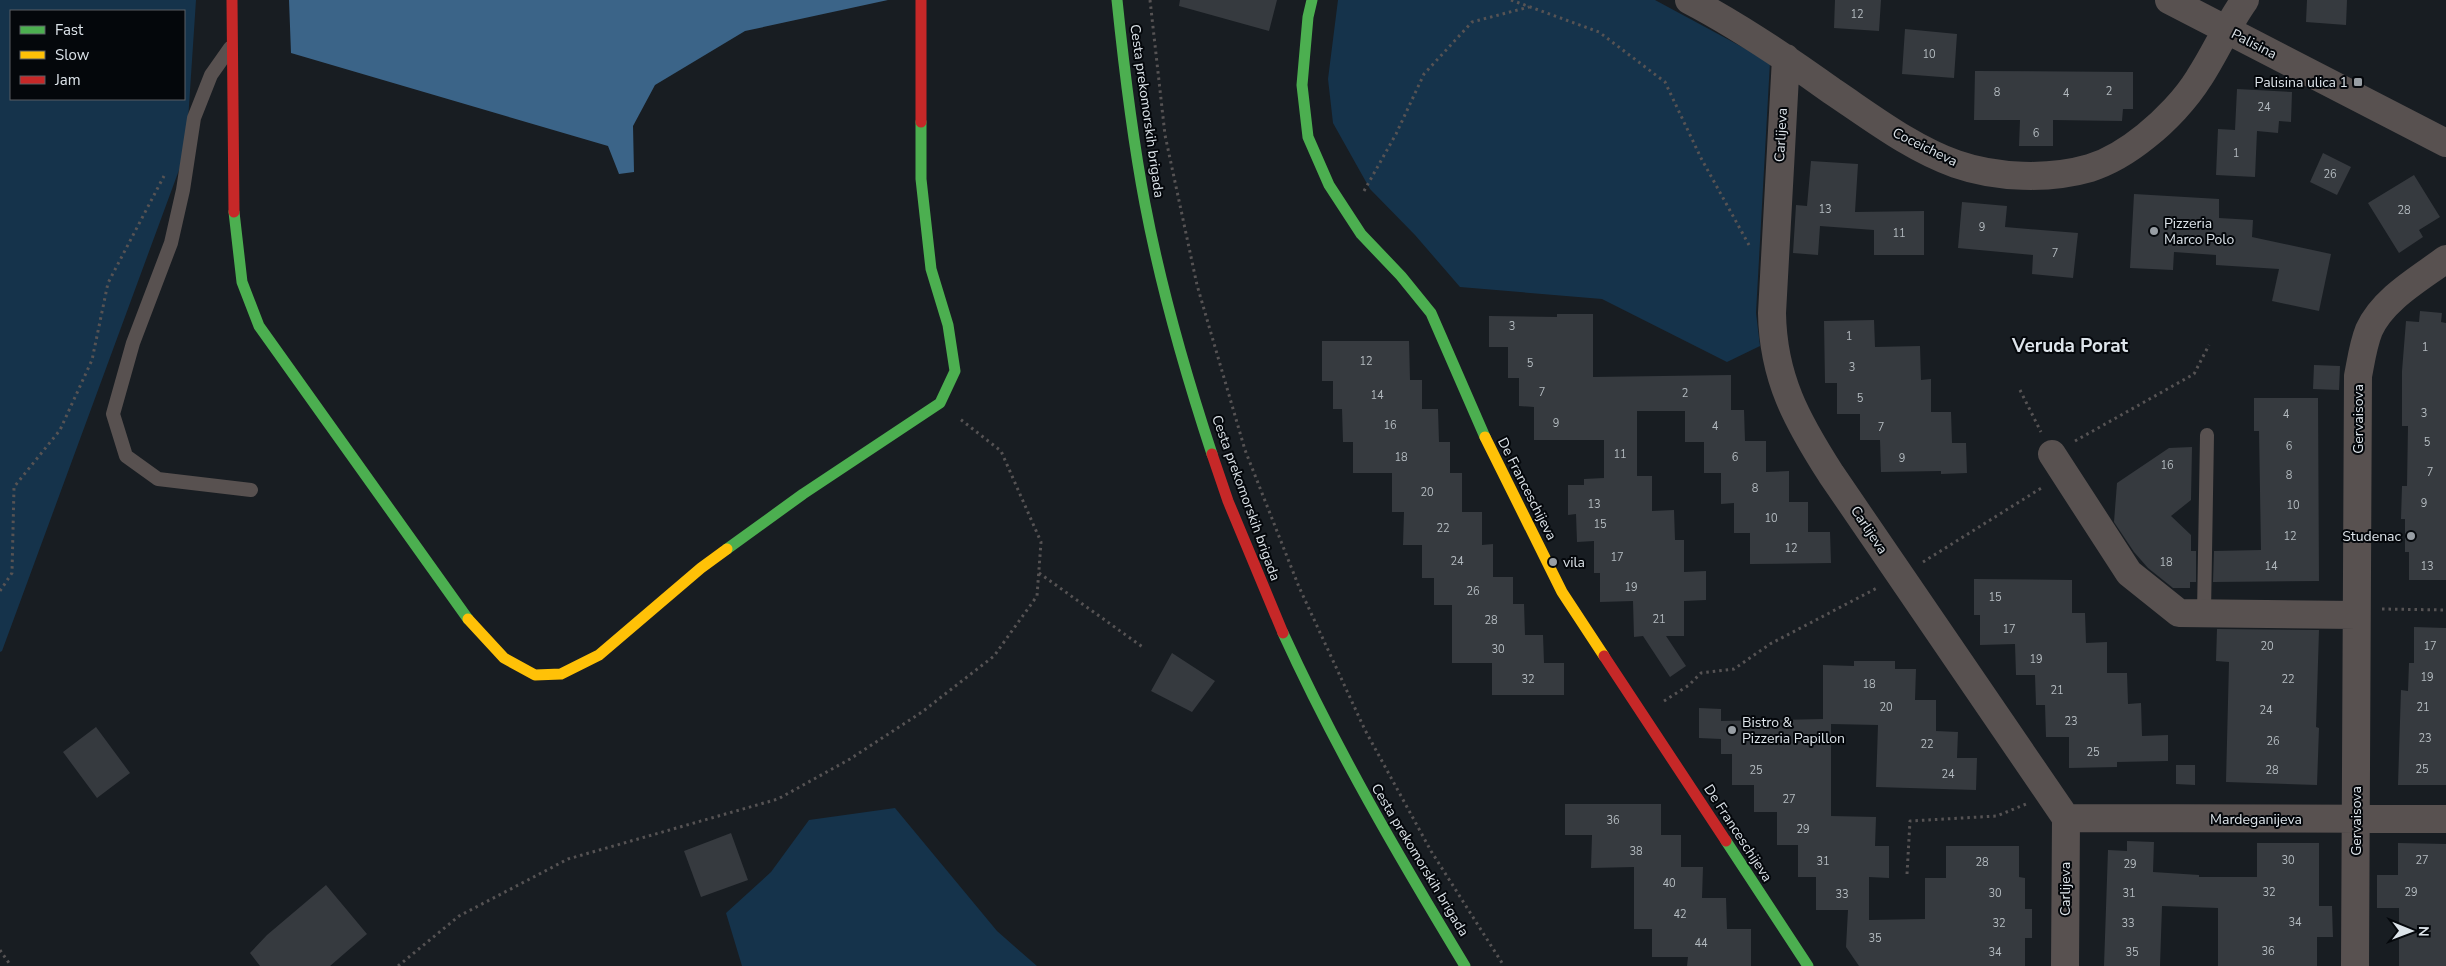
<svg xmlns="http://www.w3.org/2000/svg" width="2446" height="966" viewBox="0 0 2446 966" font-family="'Nunito Sans',sans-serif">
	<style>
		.green { fill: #15334b; fill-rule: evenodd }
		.water { fill: #3b6488 }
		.building { fill: #363a3f }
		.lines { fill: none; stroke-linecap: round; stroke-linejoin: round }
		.path { stroke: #565354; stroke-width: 3; stroke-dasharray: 2.5 4; stroke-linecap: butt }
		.lane { stroke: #585150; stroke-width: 14 }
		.street { stroke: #585150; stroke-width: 28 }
		.fast { stroke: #4caf50; stroke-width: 11 }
		.slow { stroke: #ffc107; stroke-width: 11 }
		.jam { stroke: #c62828; stroke-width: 11 }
		.poi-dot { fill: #989ea4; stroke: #04070b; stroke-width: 2 }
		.labels { text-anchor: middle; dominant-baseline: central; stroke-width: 4; stroke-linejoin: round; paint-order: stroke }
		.number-label { font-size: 11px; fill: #b3babf }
		.street-label { font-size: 14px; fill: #dde4ea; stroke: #04070b }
		.poi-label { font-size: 14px; fill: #dde4ea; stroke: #04070b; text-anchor: start }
		.district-label { font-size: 19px; font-weight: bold; fill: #dde4ea; stroke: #04070b }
	</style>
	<rect width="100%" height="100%" fill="#181d22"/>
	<path class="green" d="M0,0H196L186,151L2,651L0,652ZM11,11H184V99H11Z
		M1338,0H1655L1770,62L1756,313L1760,346L1727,362L1602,299L1460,287L1415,235L1370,189L1333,123L1328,79Z
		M895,808L997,931L1037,966H742L726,913L771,872L809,820Z"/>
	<path class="water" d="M289,0H888L745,31L655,85L633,126L634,172L619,174L608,146L291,53Z"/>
	<path class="building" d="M1180,0H1277L1269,31L1179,6Z
		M1835,0H1881L1879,31L1834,28Z
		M2307,0H2347L2346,25L2306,22Z
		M1905,29L1957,34L1954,78L1902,74Z
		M1975,71L2133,72V109H2123L2122,121L2053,120V146H2019L2020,120H1974Z
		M2237,89L2292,92L2291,122L2279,121L2278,133L2257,131L2255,177L2216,175L2218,129L2235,130Z
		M2323,153L2351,167L2337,195L2310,182Z
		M1811,161L1858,164L1855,212L1924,211V255H1874V230L1820,226L1818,255L1793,253L1796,205L1807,206Z
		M2414,175L2440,217L2419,230L2423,237L2399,253L2368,203Z
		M2134,194L2219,199V218L2253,220L2252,237L2331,254L2319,311L2272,301L2279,269L2216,265V255L2174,252L2173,270L2130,268Z
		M1962,202L2007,206L2005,227L2078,233L2073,278L2032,274L2033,255L1958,248Z
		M2420,311L2442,313L2441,322L2446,323V580H2409V552H2405V519H2401L2402,486H2407L2408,426H2402V371L2406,321L2419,322Z
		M1557,314H1593V377L1731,375V410H1744L1745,441H1766V472L1789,471V502H1808V532H1830L1831,563L1750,564V533H1734V503L1721,504V473H1704V442H1685V411H1637V476H1652V511L1674,510L1675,540H1684V572L1706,571V600L1684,601V636H1666L1686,666L1670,677L1643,636L1634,637L1633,601L1600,602V573H1594V541L1577,542L1576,514L1568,515V485H1584V479L1604,478V440H1534V407L1519,406V378H1508V347H1489V316L1557,317Z
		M1874,320L1875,347L1920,346L1921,380L1931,379V412H1951L1952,443H1966L1967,473L1941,474V471L1881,472L1880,440H1860V414H1837V383H1825L1824,321Z
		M1322,341H1409L1410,380H1422V409H1438L1439,442H1450V473H1462V512H1482V545L1493,544V577H1513V604H1524L1525,635H1543L1544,663H1564V695H1492V663H1452V605H1434V578H1422V545H1403L1404,512H1392V473H1353V442H1343L1342,409H1333V381H1322Z
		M2314,365L2340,366L2339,390L2313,389Z
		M2254,398H2318L2319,581L2213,582L2214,551L2261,550L2259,431H2254Z
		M2192,447L2191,500L2171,516L2191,535V551H2196V582H2190V588H2173L2148,568L2134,552L2114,522L2117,483L2169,448Z
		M1974,579L2072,580V613H2085L2086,643L2107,642V673H2127L2128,704L2141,703L2142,736L2168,735V761L2117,762V767L2069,768V737H2046L2045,705H2036L2035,675H2016L2015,644L1980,645V615H1974Z
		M2414,627L2446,628V785H2398L2401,690L2408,691L2409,663H2414Z
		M2217,629L2319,630L2316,727L2319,728L2317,785L2226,782L2229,662L2216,661Z
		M1172,653L1215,681L1192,712L1151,691Z
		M1854,661H1895V669H1916L1915,700H1936V731L1958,732L1957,758H1977L1976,790L1876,787L1878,725L1831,724V816L1876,817L1875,846H1889V878L1869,877V920L1925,919V878H1946V846H2019V877L2025,878V909H2032V938H2025V966H1859L1846,947L1848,910H1816V877H1798V845H1777V812H1754V785H1732V754H1721V739L1699,738V708L1721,709V733V721L1823,719V665L1854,666Z
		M96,727L130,773L97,798L63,752Z
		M2176,765H2195V785L2176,784Z
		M1565,804H1661V835H1681V867H1703L1702,898H1726L1727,929H1751V966H1687L1688,957H1652V929H1634V867L1591,868L1592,835H1565Z
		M731,833L748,880L701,897L684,851Z
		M2127,841L2154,842L2153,872L2199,875V877H2257V843H2319V906H2332L2333,937H2317V966H2218V908L2162,906L2160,966H2104L2108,850L2127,851Z
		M2398,843L2446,844V966H2399V908H2377V875H2398Z
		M326,885L367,934L330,966H260L250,953L267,935Z"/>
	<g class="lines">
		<path class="path" d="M1150,0L1165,135L1197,285L1245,450L1299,587L1365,730L1431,851L1504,966
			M1511,0L1599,32L1665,82L1701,158L1749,245
			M1364,191L1396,134L1424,74L1472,22L1529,7
			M2020,390L2041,432
			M2075,441L2194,374L2209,345
			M1923,562L2043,487
			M1039,573L1144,648
			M0,591L12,573L14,487L60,430L92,360L108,283L164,176
			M2382,609L2446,610
			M1664,701L1689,685L1701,673L1734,669L1770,644L1877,588
			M1907,874L1910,821L1997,816L2026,804
			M0,950L11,966
			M398,966L459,916L568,859L778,799L850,759L922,712L994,656L1037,596L1041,542L1001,451L960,419"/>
		<path class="lane" d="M230,48L211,75L194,118L183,190L171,243L133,343L113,414L126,456L158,479L251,490
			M2204,613L2207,435"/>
		<path class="street" d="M1689,0C1739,26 1786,58 1832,91C1871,117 1911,148 1956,164C1996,178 2049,180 2090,168C2109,162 2130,149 2146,136C2165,121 2186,99 2199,78C2216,52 2227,25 2245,0
			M2169,0L2446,143
			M1786,58L1772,313C1773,378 1797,421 1831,474L2066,818L2065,966
			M2052,454L2129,573L2179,613L2356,615
			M2066,818L2446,819
			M2355,966L2358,376C2361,361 2363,345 2369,330C2383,299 2419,279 2446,259"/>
		<path class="fast" d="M1117,0C1124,68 1132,136 1145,204C1161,288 1185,372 1212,454
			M1312,0L1308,17L1302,85L1308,137L1329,185L1361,234L1401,276L1431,313L1485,437
			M234,212L242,282L259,326L468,619
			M727,549L803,494L940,403L955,371L948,325L931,269L921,179V122
			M1283,633C1336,749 1399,857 1465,966
			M1726,841L1808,966"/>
		<path class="slow" d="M1485,437L1562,592L1604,656
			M468,619L504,658L535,675L561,674L599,655L701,568L727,549"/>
		<path class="jam" d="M232,0L234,212
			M921,0V122
			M1212,454L1228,501L1283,633
			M1604,656L1726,841"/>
	</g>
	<g class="poi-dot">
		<rect x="2353" y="77" width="10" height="10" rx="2.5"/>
		<circle cx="2154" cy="231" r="5"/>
		<circle cx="2411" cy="536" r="5"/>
		<circle cx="1553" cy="562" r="5"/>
		<circle cx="1732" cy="730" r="5"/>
	</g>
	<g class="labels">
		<g class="number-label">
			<text x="1857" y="14">12</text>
			<text x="1929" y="54">10</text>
			<text x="2109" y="91">2</text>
			<text x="1997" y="92">8</text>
			<text x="2066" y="93">4</text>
			<text x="2264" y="107">24</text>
			<text x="2036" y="133">6</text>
			<text x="2236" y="153">1</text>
			<text x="2330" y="174">26</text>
			<text x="1825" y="209">13</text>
			<text x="2404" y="210">28</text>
			<text x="1982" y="227">9</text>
			<text x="1899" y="233">11</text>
			<text x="2055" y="253">7</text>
			<text x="1512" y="326">3</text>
			<text x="1849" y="336">1</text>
			<text x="2425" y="347">1</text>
			<text x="1366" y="361">12</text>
			<text x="1530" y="363">5</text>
			<text x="1852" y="367">3</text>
			<text x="1542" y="392">7</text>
			<text x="1685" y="393">2</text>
			<text x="1377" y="395">14</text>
			<text x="1860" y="398">5</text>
			<text x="2424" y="413">3</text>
			<text x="2286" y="414">4</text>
			<text x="1556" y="423">9</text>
			<text x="1390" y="425">16</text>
			<text x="1715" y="426">4</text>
			<text x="1881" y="427">7</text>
			<text x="2427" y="442">5</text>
			<text x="2289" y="446">6</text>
			<text x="1620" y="454">11</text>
			<text x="1401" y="457">18</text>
			<text x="1735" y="457">6</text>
			<text x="1902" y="458">9</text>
			<text x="2167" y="465">16</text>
			<text x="2430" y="472">7</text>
			<text x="2289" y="475">8</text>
			<text x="1755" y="488">8</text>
			<text x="1427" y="492">20</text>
			<text x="2424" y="503">9</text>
			<text x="1594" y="504">13</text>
			<text x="2293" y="505">10</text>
			<text x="1771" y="518">10</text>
			<text x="1600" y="524">15</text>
			<text x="1443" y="528">22</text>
			<text x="2290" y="536">12</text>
			<text x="1791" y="548">12</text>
			<text x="1617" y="557">17</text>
			<text x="1457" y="561">24</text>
			<text x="2166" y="562">18</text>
			<text x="2271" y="566">14</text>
			<text x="2427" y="566">13</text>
			<text x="1631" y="587">19</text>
			<text x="1473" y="591">26</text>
			<text x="1995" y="597">15</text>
			<text x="1659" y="619">21</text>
			<text x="1491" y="620">28</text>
			<text x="2009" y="629">17</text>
			<text x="2267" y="646">20</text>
			<text x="2430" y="646">17</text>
			<text x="1498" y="649">30</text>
			<text x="2036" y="659">19</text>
			<text x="2427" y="677">19</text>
			<text x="1528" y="679">32</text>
			<text x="2288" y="679">22</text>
			<text x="1869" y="684">18</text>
			<text x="2057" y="690">21</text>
			<text x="1886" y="707">20</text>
			<text x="2423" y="707">21</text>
			<text x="2266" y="710">24</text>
			<text x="2071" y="721">23</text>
			<text x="2425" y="738">23</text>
			<text x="2273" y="741">26</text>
			<text x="1927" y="744">22</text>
			<text x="2093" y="752">25</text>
			<text x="2422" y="769">25</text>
			<text x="1756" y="770">25</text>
			<text x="2272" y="770">28</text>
			<text x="1948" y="774">24</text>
			<text x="1789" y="799">27</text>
			<text x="1613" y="820">36</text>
			<text x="1803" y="829">29</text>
			<text x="1636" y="851">38</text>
			<text x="2288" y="860">30</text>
			<text x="2422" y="860">27</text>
			<text x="1823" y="861">31</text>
			<text x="1982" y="862">28</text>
			<text x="2130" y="864">29</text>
			<text x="1669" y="883">40</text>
			<text x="2269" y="892">32</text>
			<text x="2411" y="892">29</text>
			<text x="1995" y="893">30</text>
			<text x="2129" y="893">31</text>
			<text x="1842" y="894">33</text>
			<text x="1680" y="914">42</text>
			<text x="2295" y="922">34</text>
			<text x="1999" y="923">32</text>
			<text x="2128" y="923">33</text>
			<text x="1875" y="938">35</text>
			<text x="1701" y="943">44</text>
			<text x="2268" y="951">36</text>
			<text x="1995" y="952">34</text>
			<text x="2132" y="952">35</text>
		</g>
		<g class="street-label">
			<text transform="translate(2254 44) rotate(27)">Palisina</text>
			<text transform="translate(1147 111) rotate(82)">Cesta prekomorskih brigada</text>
			<text transform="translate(1781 135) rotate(-87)">Carlijeva</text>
			<text transform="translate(1925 147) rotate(26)">Coceicheva</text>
			<text transform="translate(2358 419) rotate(-90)">Gervaisova</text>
			<text transform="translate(1527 489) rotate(63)">De Franceschijeva</text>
			<text transform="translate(1246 498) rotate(70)">Cesta prekomorskih brigada</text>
			<text transform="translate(1869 530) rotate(56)">Carlijeva</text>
			<text x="2256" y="819">Mardeganijeva</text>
			<text transform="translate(2356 821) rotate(-90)">Gervaisova</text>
			<text transform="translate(1738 833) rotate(57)">De Franceschijeva</text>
			<text transform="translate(1420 860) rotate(59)">Cesta prekomorskih brigada</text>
			<text transform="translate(2065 889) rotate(-90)">Carlijeva</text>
		</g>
		<g class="poi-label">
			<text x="2348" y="82" text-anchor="end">Palisina ulica 1</text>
			<text x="2164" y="223">Pizzeria<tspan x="2164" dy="16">Marco Polo</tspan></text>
			<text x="2401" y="536" text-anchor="end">Studenac</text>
			<text x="1563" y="562">vila</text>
			<text x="1742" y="722">Bistro &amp;<tspan x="1742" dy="16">Pizzeria Papillon</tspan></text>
		</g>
		<g class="district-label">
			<text x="2070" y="346">Veruda Porat</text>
		</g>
	</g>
	<rect x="10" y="10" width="175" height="90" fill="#04070b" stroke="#5b5f64"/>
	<rect x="20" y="26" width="25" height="8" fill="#4caf50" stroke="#5b5f64"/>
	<text x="55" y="35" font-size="15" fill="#dde4ea">Fast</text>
	<rect x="20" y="51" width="25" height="8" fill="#ffc107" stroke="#5b5f64"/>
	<text x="55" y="60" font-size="15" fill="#dde4ea">Slow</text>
	<rect x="20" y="76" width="25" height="8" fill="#c62828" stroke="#5b5f64"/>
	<text x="55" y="85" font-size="15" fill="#dde4ea">Jam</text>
	<g transform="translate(2411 931) rotate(91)" stroke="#04070b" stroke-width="4" paint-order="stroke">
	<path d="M0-4L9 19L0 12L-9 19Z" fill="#dde4ea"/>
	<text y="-8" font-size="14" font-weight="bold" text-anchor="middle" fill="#dde4ea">N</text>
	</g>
</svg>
